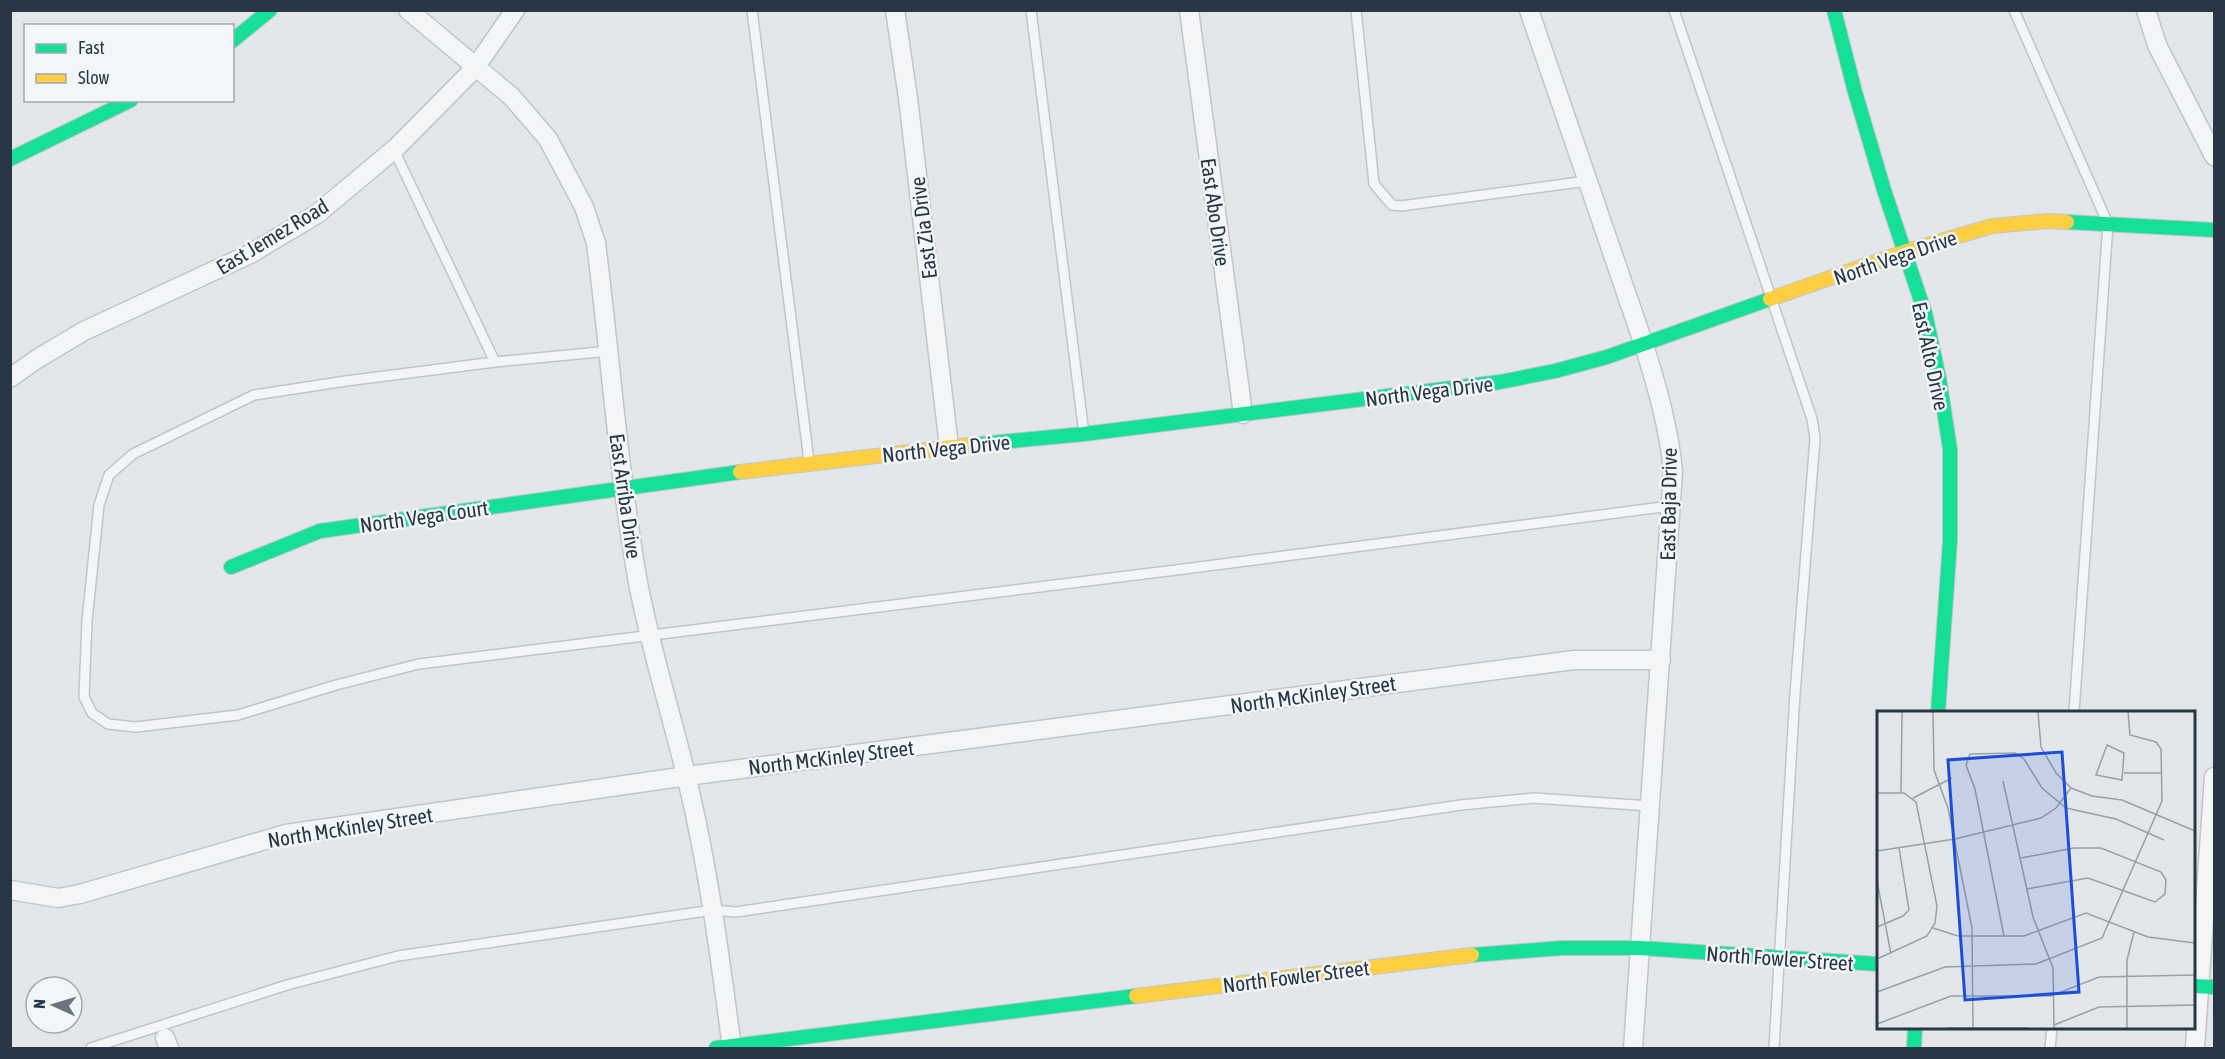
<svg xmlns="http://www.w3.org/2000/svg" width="2225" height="1059" viewBox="0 0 2225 1059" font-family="'Asap Condensed',sans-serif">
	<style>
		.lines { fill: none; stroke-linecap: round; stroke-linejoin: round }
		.lane-casing { stroke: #c2c5c8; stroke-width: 12 }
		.street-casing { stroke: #c2c5c8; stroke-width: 21 }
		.fast-casing { stroke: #c2c5c8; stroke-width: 16 }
		.slow-casing { stroke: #c2c5c8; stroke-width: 16 }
		.lane { stroke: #f4f5f6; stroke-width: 9 }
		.street { stroke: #f4f5f6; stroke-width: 18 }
		.fast { stroke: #16e098; stroke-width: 14 }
		.slow { stroke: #ffcf43; stroke-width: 14 }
		.labels { text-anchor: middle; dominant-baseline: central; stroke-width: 5; stroke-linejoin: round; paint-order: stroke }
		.street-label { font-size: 21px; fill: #283646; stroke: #f2f6f9 }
		.inset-road { fill: none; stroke: #99a0a8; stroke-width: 1.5 }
		.view { fill: #1d4ed8; fill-opacity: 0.15; stroke: #1d4ed8; stroke-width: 3 }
		.inset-edge { fill: none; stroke: #283646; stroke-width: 3 }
	</style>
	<rect width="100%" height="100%" fill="#e4e7ea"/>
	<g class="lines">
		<g class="lane-casing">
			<path id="lane" d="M752,10L809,461
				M1031,10L1084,434
				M1356,10L1374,184L1392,205L1401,206L1587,181
				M1674,10L1812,419L1815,438L1795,694L1774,1048
				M2014,10L2108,224L2074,712
				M394,150L495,362
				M609,351L495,362L346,381L254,395L133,454L109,475L99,505L87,621L84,697L92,713L108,724L136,727L238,715L336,685L419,664L1184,569L1670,506
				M91,1048L287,985L398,956L713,910L736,912L1461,805L1534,798L1650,806
				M2050,1048L2052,1028"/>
		</g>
		<g class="street-casing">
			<path id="street" d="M408,10L512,97L548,139L584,207L596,243C610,354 618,467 637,577C649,644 670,709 686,775C708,865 720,957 732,1048
				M895,10L908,98L949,447
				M1189,10L1243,414
				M1529,10L1644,345C1657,387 1669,428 1673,472L1633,1048
				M2146,10L2157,45L2214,156
				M10,378L37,359L84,331L250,254L317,214L397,147L475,68L515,10
				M10,890L58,898L80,894L286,834L687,776L1574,660H1661
				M165,1038L169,1048
				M2195,1048L2214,777"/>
		</g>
		<g class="fast-casing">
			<path id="fast" d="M1834,10L1855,92L1884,190L1925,313L1939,378L1950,449V541L1938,712
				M232,41L270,10
				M10,159L131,100
				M2067,222L2214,230
				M970,445L1084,434L1500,382L1555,371L1607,357L1770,299
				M231,567L320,531L740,472
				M1472,955L1562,948H1640L1878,964
				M2194,986L2214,987
				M716,1048L1136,996
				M1914,1048L1915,1028"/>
		</g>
		<g class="slow-casing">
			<path id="slow" d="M1770,299L1904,252L1992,226L2048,221L2067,222
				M740,472L970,445
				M1136,996L1472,955"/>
		</g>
		<use href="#lane" class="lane"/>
		<use href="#street" class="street"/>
		<use href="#fast" class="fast"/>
		<use href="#slow" class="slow"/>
	</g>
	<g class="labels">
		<g class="street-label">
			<text transform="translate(1216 212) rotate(82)">East Abo Drive</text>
			<text transform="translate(923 228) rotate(-97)">East Zia Drive</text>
			<text transform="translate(272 236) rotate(-31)">East Jemez Road</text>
			<text transform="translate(1895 257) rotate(-19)">North Vega Drive</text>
			<text transform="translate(1931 356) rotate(78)">East Alto Drive</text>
			<text transform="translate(1429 391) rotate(-7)">North Vega Drive</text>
			<text transform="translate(946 448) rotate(-6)">North Vega Drive</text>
			<text transform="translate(626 496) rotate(82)">East Arriba Drive</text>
			<text transform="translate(1668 504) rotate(-89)">East Baja Drive</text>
			<text transform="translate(424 516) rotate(-8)">North Vega Court</text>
			<text transform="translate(1313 694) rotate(-8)">North McKinley Street</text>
			<text transform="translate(831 757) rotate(-7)">North McKinley Street</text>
			<text transform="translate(350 827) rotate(-9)">North McKinley Street</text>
			<text transform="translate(1780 958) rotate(4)">North Fowler Street</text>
			<text transform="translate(1296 976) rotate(-7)">North Fowler Street</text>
		</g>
	</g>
	<g transform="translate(1877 711)">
		<rect width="318" height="318" fill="#e4e7ea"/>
		<path class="inset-road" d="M56,1L57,59L71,97L95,217L96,317M161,1L164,36L179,62L194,77L215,85L245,89L318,120M230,34L247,42L245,69L219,64ZM247,62H284M126,70L156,206L176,257L177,317M0,82H27L39,91L60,195L58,212L50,225L0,248M24,82L25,1M36,87L75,67M0,140L78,128L164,107L179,97L194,77M144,147L197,137H224L284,161L289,169L288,183L278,191L211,167L150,178M0,170L14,243M0,216L26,205L32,199L22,137M56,217L81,225H147L209,202L271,226L318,232M127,225L98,78L89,54L93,43L138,42L147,48L165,77L189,97L239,108L287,129M0,281L68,256L159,253L225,227L285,90L284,38L279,31L253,24L251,1M0,313L74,285H174L222,266L318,264M177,314L222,296L318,294M70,317H151M250,317V249L257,221"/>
		<path class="view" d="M185,41L202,281L88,289L71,49Z"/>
		<rect width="318" height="318" class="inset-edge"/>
	</g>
	<rect width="2225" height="1059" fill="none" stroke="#283646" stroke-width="24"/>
	<rect x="24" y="24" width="210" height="78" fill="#f2f6f9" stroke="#a1a9b1" stroke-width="1.5"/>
	<rect x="36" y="44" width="30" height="9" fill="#16e098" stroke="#a1a9b1" stroke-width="1.5"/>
	<text x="78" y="54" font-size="18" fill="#283646">Fast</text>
	<rect x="36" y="74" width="30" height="9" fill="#ffcf43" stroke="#a1a9b1" stroke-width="1.5"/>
	<text x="78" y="84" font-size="18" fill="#283646">Slow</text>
	<g transform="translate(54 1005) rotate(274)"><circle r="28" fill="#f2f6f9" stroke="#a1a9b1" stroke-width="1.5"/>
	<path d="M0-4.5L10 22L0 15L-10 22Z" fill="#6a747f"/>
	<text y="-9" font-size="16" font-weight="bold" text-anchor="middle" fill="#283646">N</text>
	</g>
</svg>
